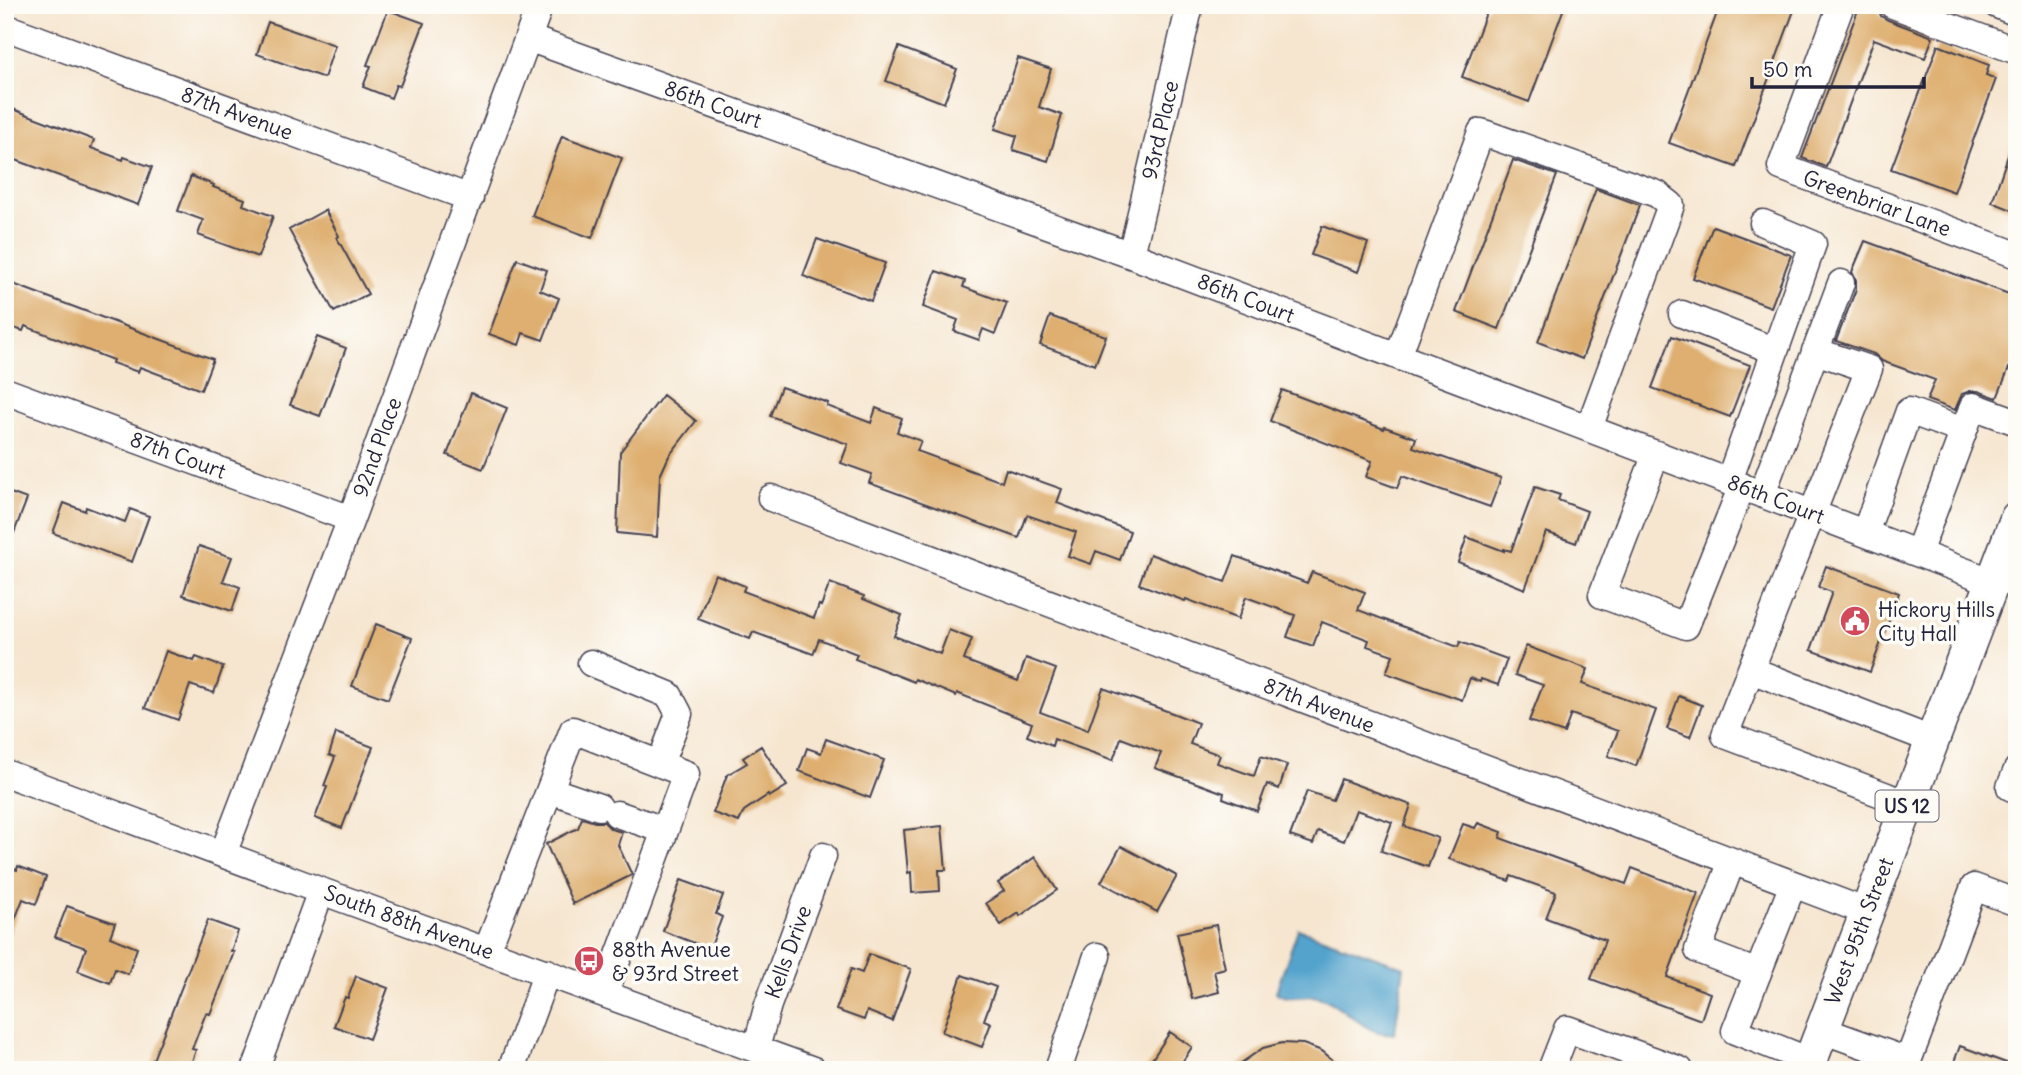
<svg xmlns="http://www.w3.org/2000/svg" width="2022" height="1075" viewBox="0 0 2022 1075" font-family="Delius,sans-serif">
	<style>
		.water { fill: #52a3cc; stroke: #3a6284; stroke-width: 2 }
		.building { fill: #deaf70 }
		.lines { fill: none; stroke-linecap: round; stroke-linejoin: round }
		.minor-casing { stroke: #423f51; stroke-width: 29 }
		.major-casing { stroke: #423f51; stroke-width: 36 }
		.minor { stroke: #fff; stroke-width: 26 }
		.major { stroke: #fff; stroke-width: 33 }
		.labels { text-anchor: middle; dominant-baseline: central; stroke-width: 7; stroke-linejoin: round; paint-order: stroke }
		.shield { fill: #fdfcf7; stroke: #646373; stroke-width: 2 }
		.shield-label { font-size: 19px; font-weight: bold; fill: #22223b }
		.street-label { font-size: 21px; fill: #22223b; stroke: #fdfcf7 }
		.poi-label { font-size: 21px; fill: #22223b; stroke: #fdfcf7; text-anchor: start }
	</style>
	<rect width="100%" height="100%" fill="#fdfcf7"/>
	<filter id="ink" filterUnits="userSpaceOnUse"><feTurbulence type="fractalNoise" baseFrequency=".0143" numOctaves="2"/><feDisplacementMap in="SourceGraphic" scale="14" xChannelSelector="R" yChannelSelector="G"/><feConvolveMatrix kernelMatrix="1 2 1 2 8 2 1 2 1" color-interpolation-filters="sRGB"/></filter>
	<filter id="wash" filterUnits="userSpaceOnUse"><feTurbulence type="fractalNoise" baseFrequency=".00686" numOctaves="4" result="noise"/><feDisplacementMap in="SourceGraphic" scale="28" xChannelSelector="R" yChannelSelector="G"/><feGaussianBlur stdDeviation="1.57" result="paint"/><feColorMatrix in="noise" values="0 0 0 0 0 0 0 0 0 0 0 0 0 0 0 0 0 1.4 0 .05"/><feComposite in="paint" operator="in"/></filter>
	<g filter="url(#wash)">
		<rect width="100%" height="100%" fill="#f6e6d0"/>
		<path class="water" d="M1298,929L1404,967L1395,1032C1369,1041 1344,1003 1318,997C1304,994 1289,1002 1276,992Z"/>
		<g id="blocks">
			<path class="building" d="M1489,5H1565L1529,102L1462,77Z
				M1720,5H1796L1736,167L1669,143Z
				M1860,5L1879,11L1881,16L1888,20L1933,37L1925,58L1874,39L1826,167L1802,158Z
				M388,10L424,23L400,86L396,85L391,98L363,87L371,66L367,65Z
				M268,22L335,45L324,78L257,54Z
				M1938,45L1989,65L1986,75L1996,79L1954,192L1891,169Z
				M899,47L957,69L944,103L886,81Z
				M1018,58L1051,69L1039,107L1062,115L1048,161L1013,150L1017,136L995,129Z
				M5,106L94,140L91,148L123,160L124,157L152,167L138,205L5,156Z
				M562,136L622,158L592,238L532,216Z
				M2014,138L2017,139V212L1992,202Z
				M1513,160L1557,175L1499,329L1456,312Z
				M191,176L214,185L213,187L245,199L243,205L273,216L258,257L198,235L203,220L178,211Z
				M1596,189L1640,205L1582,359L1538,342Z
				M325,210L339,236L337,238L368,294L334,312L289,230Z
				M1322,226L1368,243L1358,272L1311,255Z
				M1713,226L1791,255L1771,307L1693,278Z
				M817,239L885,263L871,301L803,276Z
				M1865,241L2017,297V355L2011,369L2009,368L1997,398L1978,391H1970L1962,394L1955,410L1927,400L1935,380L1882,361L1874,354L1836,341L1856,289V280L1852,272Z
				M517,259L547,270L540,290L559,298L543,340L523,333L519,345L489,334Z
				M936,271L965,281L963,287L1007,303L995,334L983,329L979,340L954,331L958,320L923,307Z
				M5,281L213,359L201,390L140,367L138,372L112,363L113,360L25,326L23,331L5,325Z
				M1050,316L1106,336L1095,365L1040,345Z
				M1672,336L1750,365L1730,417L1652,388Z
				M317,337L346,348L320,416L290,405Z
				M781,387L828,403L827,406L871,423L876,408L902,418L897,432L921,441L917,451L1002,482L1006,469L1062,489L1057,503L1130,531L1120,560L1096,551L1091,564L1068,556L1076,532L1027,515L1019,538L869,483L872,474L841,463L848,444L770,416Z
				M1282,390L1384,429L1385,427L1416,438L1413,447L1501,478L1490,507L1402,476L1397,488L1366,477L1372,461L1270,421Z
				M471,393L507,408L483,469L447,455Z
				M663,395L696,421L669,456L660,476L657,537L617,533L620,452Z
				M1535,487L1560,495L1558,500L1587,511L1576,543L1546,532L1525,589L1458,562L1467,537L1504,551V549L1511,551Z
				M5,491L27,499L7,551H5Z
				M64,503L85,511L86,507L125,522L130,509L149,516L132,562L53,533Z
				M199,546L232,557L223,581L240,587L232,611L183,595Z
				M1150,554L1225,582L1235,556L1307,583L1312,572L1365,592L1358,610L1458,647L1460,642L1507,659L1498,685L1481,679L1480,682L1470,678L1462,700L1386,673L1393,655L1367,646L1369,640L1322,622L1313,646L1287,637L1295,615L1246,597L1238,619L1186,599L1185,601L1139,584Z
				M1826,566L1899,593L1870,672L1811,650L1832,592L1818,587Z
				M715,574L745,586L743,591L814,618L819,605L821,606L830,583L864,596L863,599L902,615L894,636L940,654L949,630L972,639L964,660L1018,681L1026,658L1056,669L1040,712L1088,730L1103,688L1175,714L1198,723L1190,744L1220,755L1217,763L1254,776L1261,756L1287,765L1279,789L1267,784L1257,811L1223,798L1224,793L1155,768L1161,753L1121,738L1113,760L1054,739L1052,746L1027,736L1032,723L957,693L956,696L915,679L914,682L855,659L857,654L819,639L813,654L753,632L750,639L698,619Z
				M376,624L412,638L388,699L352,686Z
				M1526,646L1588,669L1582,684L1656,710L1636,766L1608,756L1618,731L1571,714L1564,733L1529,721L1543,685L1515,675Z
				M166,651L194,661L196,657L223,667L214,693L190,685L178,720L145,708Z
				M1679,696L1702,705L1690,737L1667,729Z
				M336,733L373,747L342,828L315,818L327,787L324,786L335,757L329,755Z
				M826,739L884,760L870,798L799,771L807,748L821,753Z
				M761,746L787,786L769,797L768,795L744,811L739,822L713,813L727,775L747,763L743,758Z
				M1341,779L1411,805L1404,826L1438,838L1428,867L1381,851L1392,822L1356,810L1344,841L1318,831L1313,844L1290,836L1307,791L1332,800Z
				M582,818L595,822H604L611,829L622,832L618,845L632,875L573,904L546,844L578,828Z
				M1478,823L1502,832L1500,838L1626,884L1632,868L1698,893L1667,977L1710,993L1701,1020L1591,979L1605,940L1546,918L1556,892L1511,876L1509,881L1449,859L1463,824L1475,828Z
				M942,826L946,870H939L940,891L912,893L911,872L908,873L904,830Z
				M1121,846L1177,876L1157,912L1101,882Z
				M1035,857L1057,890L1020,916L1019,913L1001,925L986,903L1004,891L998,883Z
				M5,866L17,870L18,866L46,877L36,904L23,899L7,940H5Z
				M681,880L723,895L716,914L722,917L710,949L663,931Z
				M67,906L115,923L110,937L137,948L128,974L115,969L110,983L78,971L86,948L55,937Z
				M208,920L238,931L231,951L234,952L224,979L210,1014L206,1013L192,1049L196,1050L189,1070H149Z
				M1216,925L1225,968L1214,971L1219,992L1192,999L1177,933Z
				M869,954L911,969L892,1021L867,1011L864,1020L836,1010L851,969L862,973Z
				M962,975L996,987L984,1020L991,1023L982,1047L942,1032Z
				M356,976L388,988L369,1039L334,1026L345,997L348,998Z
				M1170,1032L1192,1047L1177,1070H1145Z
				M1282,1043L1303,1044L1322,1051L1345,1070H1231L1263,1048Z
				M1960,1046L2017,1067V1070H1951Z"/>
		</g>
	</g>
	<g filter="url(#ink)">
		<use href="#blocks" fill-opacity="0" stroke="#423f51" stroke-width="2"/>
		<g class="lines">
			<g class="minor-casing">
				<path id="minor" d="M1841,5L1781,167L2017,255
					M1893,5L2017,51
					M1997,5L2017,13
					M5,27L470,198
					M528,38L1131,255L1993,582
					M1131,255L1190,5
					M1682,314L1775,351
					M1815,351L1869,369L1725,735L1908,804
					M1398,356L1481,132L1657,194L1671,205L1589,428
					M5,391L351,519
					M1656,454L1602,595L1686,626L1742,486
					M1729,481L1813,244L1763,223
					M1762,494L1841,283
					M771,498L1867,912
					M1865,533L1909,411L1963,431
					M1918,553L1973,406L2017,422
					M591,663L669,695L679,714L660,764
					M1751,670L1932,740
					M2017,770L2010,787L2017,790
					M5,773L321,891L813,1070
					M550,790L599,807
					M617,814L664,830
					M223,854L351,519L540,5
					M1732,861L1698,950L1758,973
					M1793,884L1735,1031L1810,1061
					M487,950L573,730L686,774L605,993
					M1822,1030L1908,1061L1905,1070
					M756,1048L768,1005L823,856
					M1908,1061L1974,887L2017,903
					M255,1070L321,891
					M511,1070L547,972
					M1058,1070L1097,956
					M1551,1070L1567,1029L1680,1070"/>
			</g>
			<g class="major-casing">
				<path id="major" d="M1807,1070L2017,518"/>
			</g>
			<use href="#minor" class="minor"/>
			<use href="#major" class="major"/>
		</g>
	</g>
	<defs>
		<g id="civic-disc" transform="scale(1.575)"><circle r="9.5" fill="#d1495b" stroke="#fdfcf7"/><path d="M-.6-6.5H3V-4.5H.6V-3L4-1V1h2V6H-6V1h2V-1L-.6-3ZM-1.2 2.5V6h2.4V2.5Z" fill="#fff"/></g>
		<g id="bus-disc" transform="scale(1.575)"><circle r="9.5" fill="#d1495b" stroke="#fdfcf7"/><path d="M-5-6H5V4H4V6H2V4H-2V6H-4V4H-5ZM-3.5-4V0h7V-4ZM-3.5 1.2v1.5H-2V1.2ZM2 1.2v1.5H3.5V1.2Z" fill="#fff"/></g>
	</defs>
	<g fill-rule="evenodd">
		<use href="#civic-disc" x="1855" y="621"/>
		<use href="#bus-disc" x="589" y="961"/>
	</g>
	<g class="labels">
		<rect class="shield" x="1875.5" y="790.5" width="63" height="31" rx="5"/>
		<g class="shield-label">
			<text x="1907" y="806">US 12</text>
		</g>
		<g class="street-label">
			<text transform="translate(713 104) rotate(20)">86th Court</text>
			<text transform="translate(237 113) rotate(20)">87th Avenue</text>
			<text transform="translate(1160 130) rotate(-77)">93rd Place</text>
			<text transform="translate(1877 203) rotate(20)">Greenbriar Lane</text>
			<text transform="translate(1246 298) rotate(21)">86th Court</text>
			<text transform="translate(377 447) rotate(-70)">92nd Place</text>
			<text transform="translate(178 455) rotate(20)">87th Court</text>
			<text transform="translate(1776 499) rotate(21)">86th Court</text>
			<text transform="translate(1319 705) rotate(21)">87th Avenue</text>
			<text transform="translate(409 922) rotate(20)">South 88th Avenue</text>
			<text transform="translate(1859 931) rotate(-69)">West 95th Street</text>
			<text transform="translate(788 952) rotate(-70)">Kells Drive</text>
		</g>
		<g class="poi-label">
			<text x="1878" y="609">Hickory Hills<tspan x="1878" dy="24">City Hall</tspan></text>
			<text x="612" y="949">88th Avenue<tspan x="612" dy="24">&amp; 93rd Street</tspan></text>
		</g>
	</g>
	<rect width="2022" height="1075" fill="none" stroke="#fdfcf7" stroke-width="28"/>
	<path d="M1752 77v10h172v-10" fill="none" stroke="#22223b" stroke-width="3.5"/>
	<text x="1763" y="77" font-size="21" fill="#22223b" stroke="#fdfcf7" stroke-width="5" paint-order="stroke">50 m</text>
</svg>
